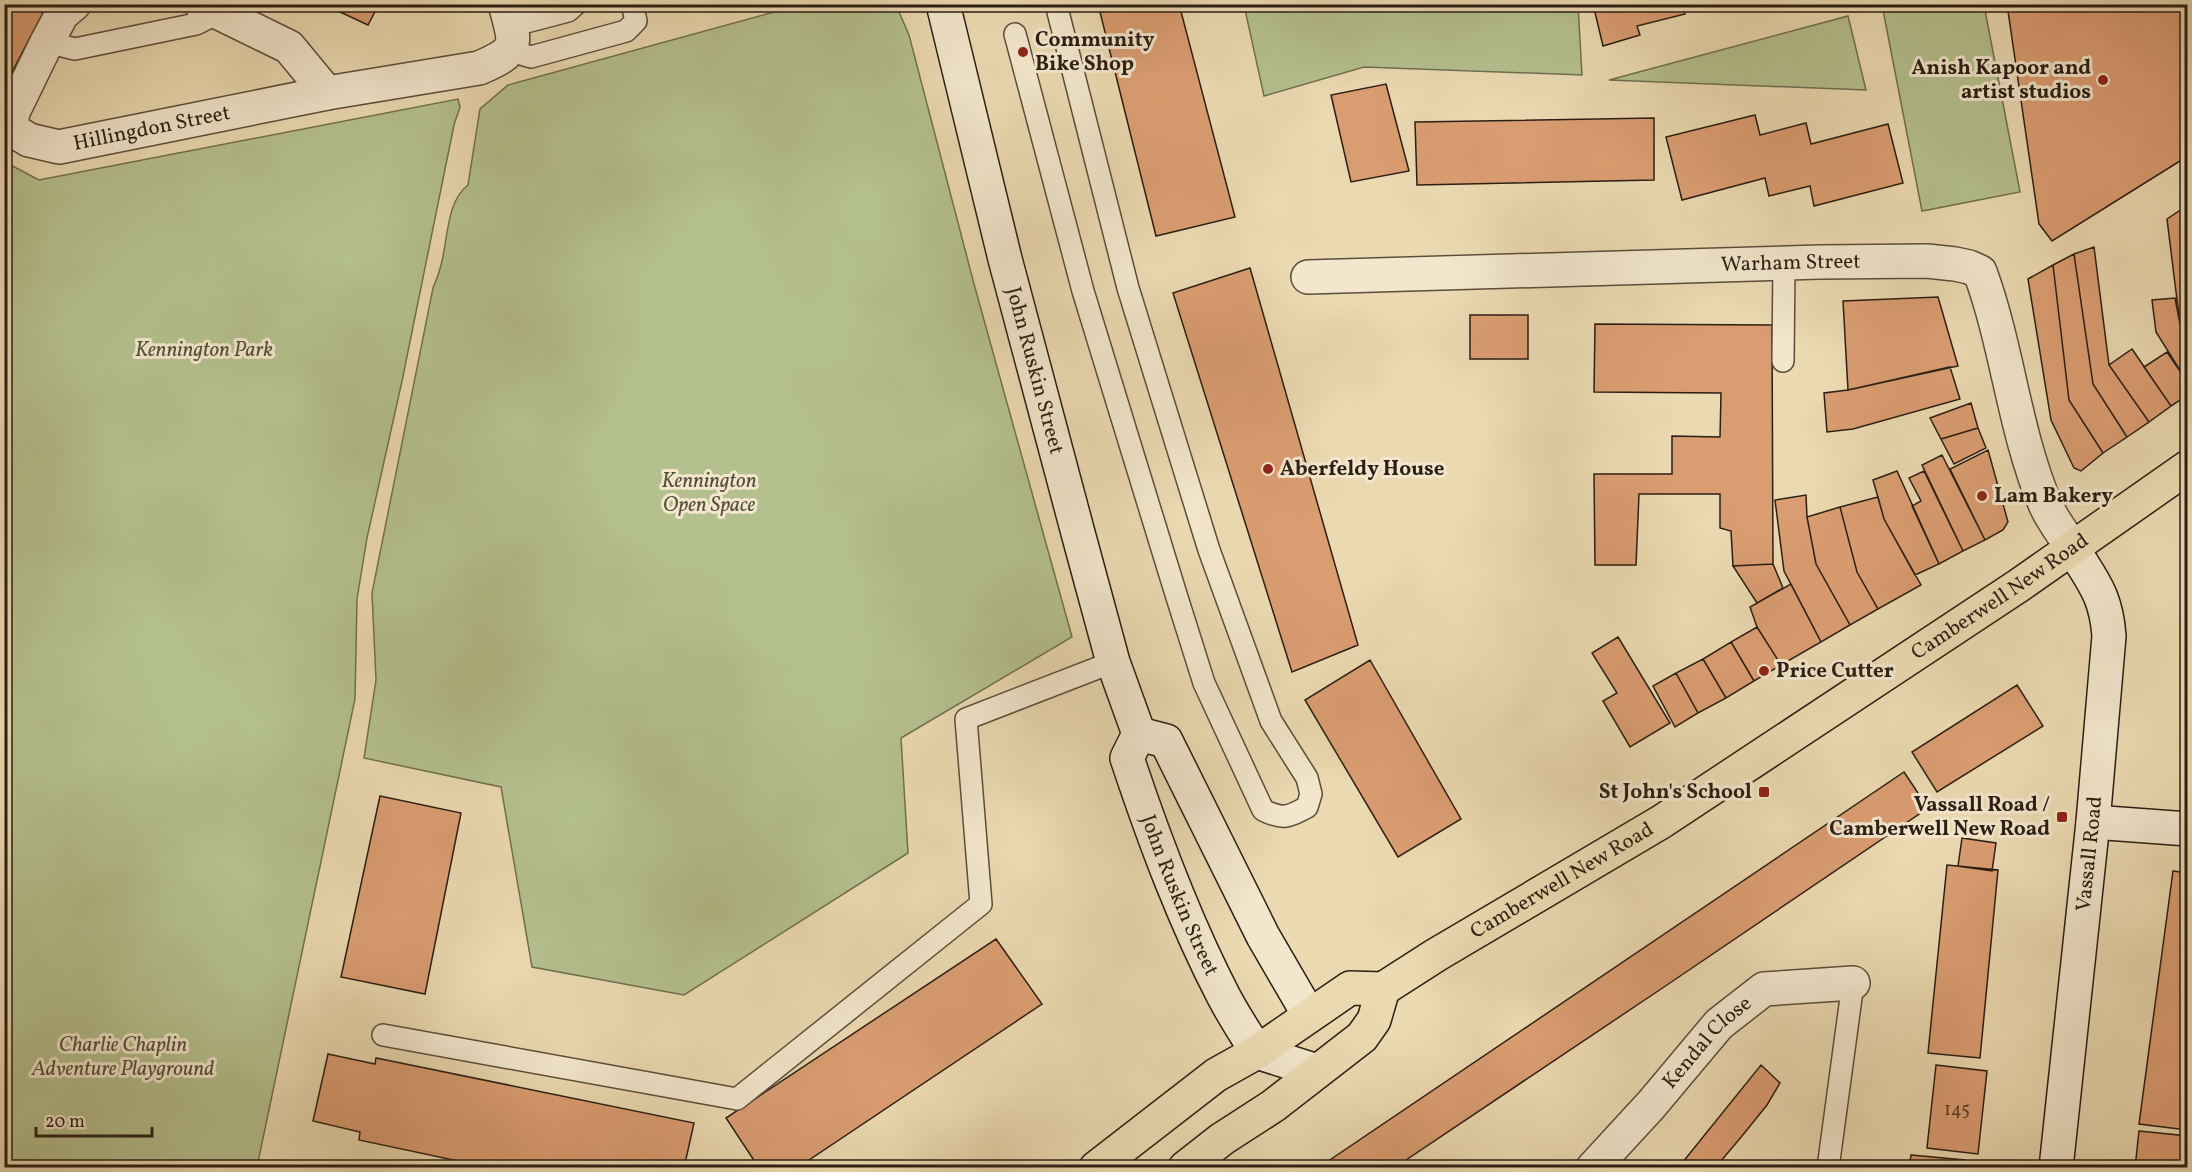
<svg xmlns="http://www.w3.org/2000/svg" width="2192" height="1172" viewBox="0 0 2192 1172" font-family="Vollkorn,serif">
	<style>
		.green { fill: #b4c08e; stroke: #706f52; stroke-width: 1.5 }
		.building { fill: #da9d71; stroke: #2b1e15; stroke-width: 1.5 }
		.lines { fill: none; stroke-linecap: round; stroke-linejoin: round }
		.lane-casing { stroke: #5b4d3c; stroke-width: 24 }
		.street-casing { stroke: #5b4d3c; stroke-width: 36 }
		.secondary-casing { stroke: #2b1e15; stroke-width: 36 }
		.highway-casing { stroke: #2b1e15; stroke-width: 36 }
		.lane { stroke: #f2e6cc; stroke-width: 21 }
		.street { stroke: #f2e6cc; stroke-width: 33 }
		.secondary { stroke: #f2e6cc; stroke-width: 33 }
		.highway { stroke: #ebd9b1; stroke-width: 33 }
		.poi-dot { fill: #8f2418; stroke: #f2e6cc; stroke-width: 2 }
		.labels { text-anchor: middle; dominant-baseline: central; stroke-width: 6; stroke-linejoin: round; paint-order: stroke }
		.number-label { font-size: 18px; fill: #573e2c }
		.poi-label { font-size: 21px; font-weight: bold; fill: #2b1e15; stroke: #f2e6cc; text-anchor: start }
		.street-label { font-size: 21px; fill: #2b1e15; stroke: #f2e6cc }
		.park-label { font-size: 21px; font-style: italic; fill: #544f39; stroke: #f2e6cc }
	</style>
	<rect width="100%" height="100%" fill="#ebd9b1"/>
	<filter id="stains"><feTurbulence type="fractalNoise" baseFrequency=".00333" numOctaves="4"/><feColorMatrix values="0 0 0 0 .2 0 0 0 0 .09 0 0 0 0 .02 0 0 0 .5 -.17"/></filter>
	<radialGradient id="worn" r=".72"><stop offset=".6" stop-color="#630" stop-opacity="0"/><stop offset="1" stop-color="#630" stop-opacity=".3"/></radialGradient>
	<path class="green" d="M803,4L896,5L909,35L974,284L1072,637L901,738L908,853L684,995L532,967L501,787L364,758L376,680L372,593L433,288C436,281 439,273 441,265C448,240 446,202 468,185L480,109L508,85Z
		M1244,5H1578L1582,75L1364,67L1264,96Z
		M1882,5H1984L2020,192L1922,211Z
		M1848,16L1866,90L1609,80Z
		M458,99L460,107L454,125L402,381L367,538L357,599L355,699L257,1167H5V162L39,180Z"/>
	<path class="building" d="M4,4H28L43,13L4,87Z
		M323,4H379L368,25Z
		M1098,4H1179L1235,217L1156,236Z
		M1593,4H1682L1685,14L1637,26L1640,35L1603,46Z
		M2007,4H2188V156L2052,241L2039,224Z
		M1386,84L1409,171L1351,182L1331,95Z
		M1755,115L1760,135L1806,123L1811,144L1888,124L1903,183L1814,206L1810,186L1769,196L1765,178L1682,200L1666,137Z
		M1654,118V180L1417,185L1415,122Z
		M2188,205V336L2180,324L2167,219Z
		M2094,247L2109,365L2149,422L2127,437L2093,384L2074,254Z
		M2074,254L2093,384L2127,437L2103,453L2069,400L2053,265Z
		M2053,265L2069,400L2103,453L2081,471L2074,468L2051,420L2028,279Z
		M1250,268L1358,645L1292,672L1173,293Z
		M1938,297L1958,366L1848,390L1843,301Z
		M2175,298L2180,324L2188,336V383L2156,332L2152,300Z
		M1470,315H1528V359H1470Z
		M1595,324L1772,325L1773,564L1733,566L1731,531L1720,528V494H1639L1636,565H1595L1594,474H1672V436L1720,437L1721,393L1594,392Z
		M2132,349L2171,406L2149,422L2109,365Z
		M2167,352L2188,383V395L2171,406L2144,367Z
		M1950,367L1960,399L1853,429L1827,432L1824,393L1848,390Z
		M1971,403L1978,428L1941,439L1930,418Z
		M1978,428L1986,448L1954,464L1941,439Z
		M1988,450L2008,522L2003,530L1985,540L1950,469Z
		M1942,455L1985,540L1963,551L1922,465Z
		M1897,471L1939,564L1915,575L1884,519L1873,480Z
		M1924,471L1963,551L1939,564L1912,506L1921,501L1909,478Z
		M1806,495L1807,517L1816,564L1850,625L1821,642L1784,571L1775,500Z
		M1878,497L1884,519L1921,585L1878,609L1857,572L1840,507Z
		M1840,507L1857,572L1878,609L1850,625L1816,564L1807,517Z
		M1773,564L1783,588L1757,603L1733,566Z
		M1791,584L1821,642L1781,665L1757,627L1750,607Z
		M1757,627L1781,665L1754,681L1731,642Z
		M1618,637L1670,723L1630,747L1603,701L1617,693L1592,653Z
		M1731,642L1754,681L1726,698L1703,659Z
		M1703,659L1726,698L1698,713L1676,673Z
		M1370,660L1461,819L1398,857L1305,700Z
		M1676,673L1698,713L1675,727L1653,686Z
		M2017,685L2043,726L1937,792L1912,752Z
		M2188,734V793H2182Z
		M1904,772L1928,808L1664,987L1394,1168H1318Z
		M380,796L461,813L425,994L341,977Z
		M1962,838L1996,843L1992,871L1958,866Z
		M1947,865L1998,870L1980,1058L1928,1053Z
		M2173,871L2188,873L2187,1130L2139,1124Z
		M996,939L1042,1004L797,1168H759L726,1118Z
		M328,1054L375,1064L376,1058L694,1123L684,1168H491L359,1140L360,1132L313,1121Z
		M1761,1065L1780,1083L1767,1105L1742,1136L1715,1168H1678Z
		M1936,1065L1987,1071L1978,1154L1927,1148Z
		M2139,1131L2188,1136L2185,1168H2135Z
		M1911,1155L1965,1160L1964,1168H1909Z"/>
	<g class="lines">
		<g class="lane-casing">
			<path id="lane" d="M511,26L568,11L576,4
				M1015,34L1083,291L1175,591L1204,683L1263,810C1283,820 1289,817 1307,807L1311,794L1307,778L1271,721L1209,550L1128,288L1056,4
				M47,42L75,49L196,24L218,13
				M511,51L531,57L626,31L636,21L632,4
				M1783,361L1784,263
				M383,1035L737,1099L981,904L966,719L1113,662
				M1828,1168L1853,983"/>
		</g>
		<g class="street-casing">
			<g id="street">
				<path id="s1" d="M74,4L62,14L47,42L13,112L11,126L14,131L29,140L59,147L327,93L479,68C521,50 516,45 505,4"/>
				<path d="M201,4L289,47L327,93"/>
				<path id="s2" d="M1308,277L1820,262L1927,261L1955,264L1969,267L1980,272C2008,348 2014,431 2046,506C2053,521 2064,535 2073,549"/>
				<path id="s3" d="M1593,1168L1651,1105L1719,1024L1764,989L1853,983"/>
			</g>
		</g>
		<g class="secondary-casing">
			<g id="secondary">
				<path id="s4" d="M943,4L1005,259L1078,533L1113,662L1139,734L1127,758C1154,839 1184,920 1224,997C1234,1016 1246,1034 1257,1052L1317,1071"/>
				<path d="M1139,734L1166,741L1263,936L1309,1015"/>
				<path d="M2093,822L2188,829"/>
				<path id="s5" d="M2056,1168L2093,822L2109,636C2106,595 2093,582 2073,549"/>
			</g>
		</g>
		<g class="highway-casing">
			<g id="highway">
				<path id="s6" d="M1096,1168L1216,1075L1257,1052L1350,988L1383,989L1436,955L1661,822L2018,586L2188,467"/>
				<path d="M1185,1168L1222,1139L1273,1106L1362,1037L1374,1020L1383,989"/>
			</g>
		</g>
		<use href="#lane" class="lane"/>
		<use href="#street" class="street"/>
		<use href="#secondary" class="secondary"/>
		<use href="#highway" class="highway"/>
	</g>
	<g class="poi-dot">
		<circle cx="1023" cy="52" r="6"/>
		<circle cx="2103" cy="80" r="6"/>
		<circle cx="1268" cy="469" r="6"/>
		<circle cx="1982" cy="496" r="6"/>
		<circle cx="1764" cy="671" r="6"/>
		<rect x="1758" y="786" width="12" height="12" rx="3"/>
		<rect x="2056" y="811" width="12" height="12" rx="3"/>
	</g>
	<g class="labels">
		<g class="number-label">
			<text x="1957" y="1110">145</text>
		</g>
		<g class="poi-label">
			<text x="1035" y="40">Community<tspan x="1035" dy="24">Bike Shop</tspan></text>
			<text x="2091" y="68" text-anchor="end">Anish Kapoor and<tspan x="2091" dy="24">artist studios</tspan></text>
			<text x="1280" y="469">Aberfeldy House</text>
			<text x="1994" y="496">Lam Bakery</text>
			<text x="1776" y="671">Price Cutter</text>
			<text x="1752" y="792" text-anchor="end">St John's School</text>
			<text x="2050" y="805" text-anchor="end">Vassall Road /<tspan x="2050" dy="24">Camberwell New Road</tspan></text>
		</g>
		<g class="street-label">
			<text stroke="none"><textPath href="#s1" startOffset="288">Hillingdon Street</textPath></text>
			<text stroke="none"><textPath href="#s2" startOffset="483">Warham Street</textPath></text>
			<text stroke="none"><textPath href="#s4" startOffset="378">John Ruskin Street</textPath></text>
			<text stroke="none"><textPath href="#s6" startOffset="1076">Camberwell New Road</textPath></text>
			<text stroke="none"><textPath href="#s5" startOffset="316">Vassall Road</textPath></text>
			<text stroke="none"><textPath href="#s6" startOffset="554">Camberwell New Road</textPath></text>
			<text stroke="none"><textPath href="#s4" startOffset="930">John Ruskin Street</textPath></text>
			<text stroke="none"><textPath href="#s3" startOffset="170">Kendal Close</textPath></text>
		</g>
		<g class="park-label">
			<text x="204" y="350">Kennington Park</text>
			<text x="709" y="481">Kennington<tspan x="709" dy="24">Open Space</tspan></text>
			<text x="123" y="1045">Charlie Chaplin<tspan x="123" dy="24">Adventure Playground</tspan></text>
		</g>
	</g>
	<rect width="2192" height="1172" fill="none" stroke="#ebd9b1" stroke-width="24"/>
	<rect x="6" y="6" width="2180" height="1160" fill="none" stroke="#2b1e15" stroke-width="3"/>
	<rect x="12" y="12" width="2168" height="1148" fill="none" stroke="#2b1e15" stroke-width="1.5"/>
	<path d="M36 1127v9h116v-9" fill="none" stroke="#2b1e15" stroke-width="3"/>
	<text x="45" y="1127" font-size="18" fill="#2b1e15" stroke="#f2e6cc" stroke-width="4.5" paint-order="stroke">20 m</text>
	<rect width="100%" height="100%" filter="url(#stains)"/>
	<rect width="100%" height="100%" fill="url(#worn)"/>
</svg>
